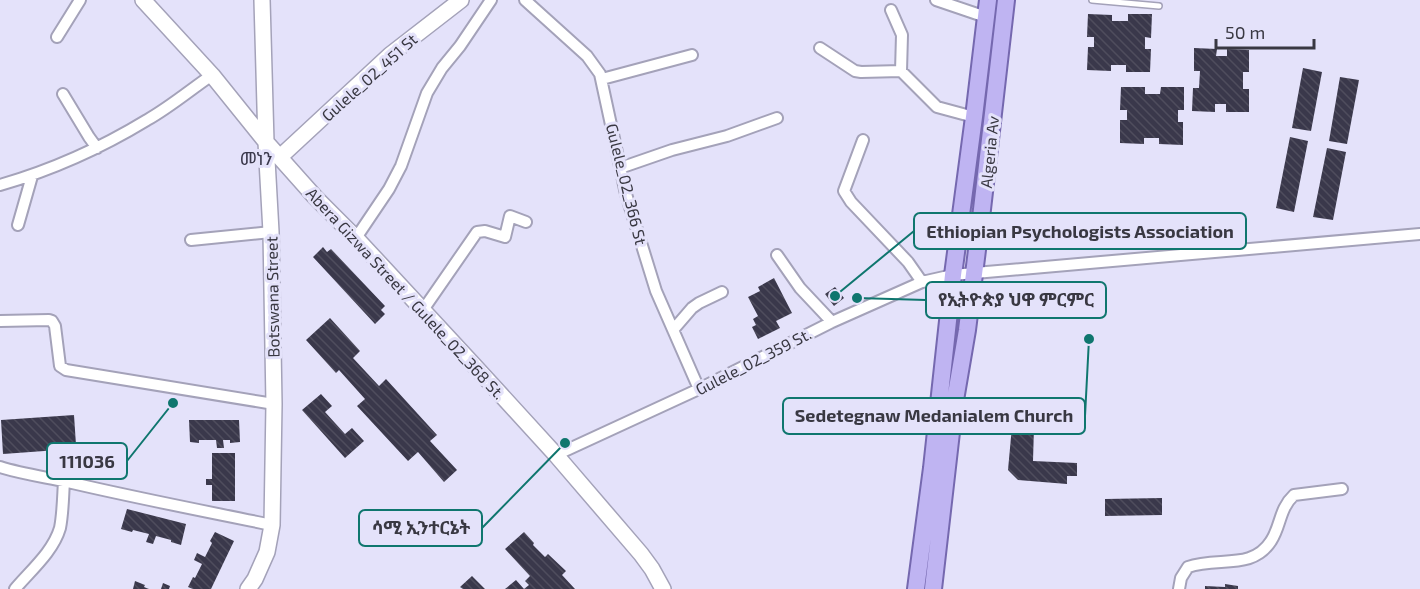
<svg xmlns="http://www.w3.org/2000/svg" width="1420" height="589" viewBox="0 0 1420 589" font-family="'Exo 2','Noto Sans Ethiopic',sans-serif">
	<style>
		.building { fill: url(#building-back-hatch) }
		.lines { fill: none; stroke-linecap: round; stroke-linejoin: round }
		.lane-casing { stroke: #a4a2b9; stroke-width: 8 }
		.street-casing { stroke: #a4a2b9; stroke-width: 14 }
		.secondary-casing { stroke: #a4a2b9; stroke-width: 18 }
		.primary-casing { stroke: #7568af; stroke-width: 20 }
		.lane { stroke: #fff; stroke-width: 5 }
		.street { stroke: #fff; stroke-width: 10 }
		.secondary { stroke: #fff; stroke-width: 15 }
		.primary { stroke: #bfb4f2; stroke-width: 16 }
		.labels { text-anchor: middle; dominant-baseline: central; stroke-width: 6; stroke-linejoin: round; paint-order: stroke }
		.street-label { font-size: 16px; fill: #393842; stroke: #e4e2fa }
		.neighbourhood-label { font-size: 18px; fill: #3b394c; stroke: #e4e2fa }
		.leader { fill: none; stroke: #0f766e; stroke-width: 2 }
		.callout-dot { fill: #0f766e; stroke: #e4e2fa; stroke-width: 2 }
		.callout { fill: #e4e2fa; stroke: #0f766e; stroke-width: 2 }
		.callout-label { font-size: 18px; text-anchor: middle; font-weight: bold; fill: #393842 }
	</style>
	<defs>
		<pattern id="building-back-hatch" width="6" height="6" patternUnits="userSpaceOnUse" patternTransform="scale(1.5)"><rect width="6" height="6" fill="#3a384b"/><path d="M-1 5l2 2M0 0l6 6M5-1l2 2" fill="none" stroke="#4f4d5d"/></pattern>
	</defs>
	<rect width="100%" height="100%" fill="#e4e2fa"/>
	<path class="building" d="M1088,14L1112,15V21H1128V14H1152L1151,38L1145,37V49H1151L1150,72H1126V65H1111V71L1087,70L1088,47H1094V37H1087Z
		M1194,48L1217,49L1216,56H1227V49L1249,50V72H1243V89H1249V112H1226V104H1215V112L1192,111L1193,88H1199L1200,71H1194Z
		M1303,68L1322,72L1311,131L1292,128Z
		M1340,77L1359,80L1347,144L1329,141Z
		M1121,87H1145V94H1160L1161,87H1184V110H1178V122H1183V145L1159,144V138H1144V144L1120,143V120H1127V110H1120Z
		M1290,137L1308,141L1294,212L1276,208Z
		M1327,148L1346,152L1333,220L1313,217Z
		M323,247L327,252L331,249L385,306L381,310L385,314L375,324L313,257Z
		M774,278L792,313L776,321L780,328L758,339L752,327L756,325L753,319L758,316L748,297L760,291L758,287Z
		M835,287L844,298L834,306L825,294Z
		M330,318L360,351L353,358L379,386L386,379L437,435L430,441L457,470L444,482L418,452L408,461L357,406L365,399L339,370L336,373L306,340Z
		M321,394L332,406L325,412L345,434L352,428L364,441L345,458L302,410Z
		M74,415L77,460L58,461V450L3,454L1,420Z
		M189,420H239L240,442L230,443V440H223L224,448H217L216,440H199V443L190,442Z
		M1012,426L1034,427L1033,461L1077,463V476H1067V484L1018,480L1008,470Z
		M212,453H235V501H212V485H206V479H212Z
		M1162,498V515L1105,516V499Z
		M127,509L186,524L181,545L171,542V540L156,536L153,544L146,542L149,534L133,530L132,532L121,529Z
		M215,532L234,541L211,589H193L188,587L193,577L195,578L202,564L194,560L197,553L205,557L212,543L210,541Z
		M524,532L534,543L533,545L545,557L548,554L566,571L562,575L575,589H505L516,580L524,589L529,585L525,581L530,576L505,549Z
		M472,576L485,589H463L460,587Z
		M135,581L145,585L144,587L149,589H133Z
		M163,583L170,586L169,589H161Z
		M1225,584L1238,586V589H1205V586L1225,587Z"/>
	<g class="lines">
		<g class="lane-casing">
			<path id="lane" d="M1092,0L1159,6"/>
		</g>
		<g class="street-casing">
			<path id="street" d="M525,0L587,56L600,74L626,194L656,291L699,389
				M936,0L986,17
				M891,10L902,35L901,71L937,107L974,117
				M57,37L80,0
				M820,48L855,71L861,72L901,71
				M602,79L692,55
				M63,94L89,137L97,148
				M863,140L844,191L851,202L908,262L922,282
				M620,168L672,150L727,136L777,118
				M0,185C52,170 101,148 147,120C170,107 190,90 212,75
				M18,225L32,176
				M356,238L389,189L401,166L427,93L442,68L460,46L491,0
				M191,240L271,232
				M777,255L800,288L832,322
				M423,310L477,232L485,231L505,237L510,216L526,222
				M0,321L49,320L52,321L55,326L60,366L66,370L274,404
				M673,330L692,308L699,303L722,292
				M556,455L699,389L832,322L922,282L953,275L975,273L1420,234
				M0,467C22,474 45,477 68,482C136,498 204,511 272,525
				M15,589C30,571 53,552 60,528C63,513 63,496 64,481
				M1179,589L1181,578L1188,567C1217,556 1252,571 1271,541C1281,526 1279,509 1294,495L1342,489"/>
		</g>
		<g class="secondary-casing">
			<path id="secondary" d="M143,0L212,75L266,142L315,197L356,238L471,362L556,455L641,554L652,569L663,589
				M280,157L390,55L461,0
				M248,589L255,579L267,552L272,525L274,404L271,232L266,142L262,0"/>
		</g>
		<g class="primary-casing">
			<path id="primary" d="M916,589L932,468L953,275L974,117L988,0
				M933,589L954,406L967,330L981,218L1006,0"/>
		</g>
		<use href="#lane" class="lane"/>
		<use href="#street" class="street"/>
		<use href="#secondary" class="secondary"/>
		<use href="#primary" class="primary"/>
	</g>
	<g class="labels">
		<g class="street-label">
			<text transform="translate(369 77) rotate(-42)">Gulele_02_451 St</text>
			<text transform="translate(989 152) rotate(-84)">Algeria Av</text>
			<text transform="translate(627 184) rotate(76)">Gulele_02_366 St</text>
			<text transform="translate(406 293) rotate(47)">Abera Gizwa Street / Gulele_02_368 St.</text>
			<text transform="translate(272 297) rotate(-91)">Botswana Street</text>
			<text transform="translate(753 361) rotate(-27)">Gulele_02_359 St.</text>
		</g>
		<g class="neighbourhood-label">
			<text x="256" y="158">መነን</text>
		</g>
	</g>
	<path class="leader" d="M835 296L914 231M857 298L926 300M1089 339L1085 416M173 403L127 461M565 443L482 528"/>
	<g class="callout-dot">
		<circle cx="835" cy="296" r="6"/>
		<circle cx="857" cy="298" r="6"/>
		<circle cx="1089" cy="339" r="6"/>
		<circle cx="173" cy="403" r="6"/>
		<circle cx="565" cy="443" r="6"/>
	</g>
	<g class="callout">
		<rect x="914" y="213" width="332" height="36" rx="6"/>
		<rect x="926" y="282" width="180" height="36" rx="6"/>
		<rect x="783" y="398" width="302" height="36" rx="6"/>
		<rect x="47" y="443" width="80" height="36" rx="6"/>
		<rect x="359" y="510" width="123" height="36" rx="6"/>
	</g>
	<g class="callout-label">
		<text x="1080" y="238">Ethiopian Psychologists Association</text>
		<text x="1016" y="306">የኢትዮጵያ ህዋ ምርምር</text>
		<text x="934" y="422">Sedetegnaw Medanialem Church</text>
		<text x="87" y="468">111036</text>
		<text x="421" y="534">ሳሚ ኢንተርኔት</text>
	</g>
	<path d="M1216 39v9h98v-9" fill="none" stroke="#393842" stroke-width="3"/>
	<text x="1225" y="39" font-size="18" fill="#393842" stroke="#e4e2fa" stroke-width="4.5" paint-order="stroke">50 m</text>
</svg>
